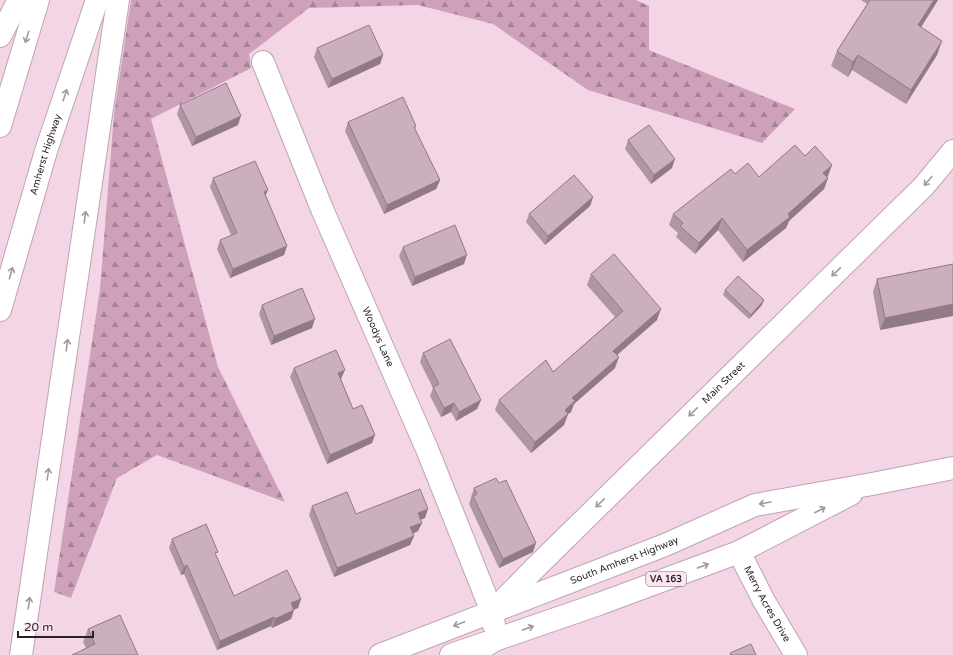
<svg xmlns="http://www.w3.org/2000/svg" width="953" height="655" viewBox="0 0 953 655" font-family="'Varela Round',sans-serif">
	<style>
		.forest { fill: url(#forest-firs) }
		.lines { fill: none; stroke-linecap: round; stroke-linejoin: round }
		.minor-casing { stroke: #c0a3b3; stroke-width: 24 }
		.primary-casing { stroke: #c0a3b3; stroke-width: 24 }
		.motorway-casing { stroke: #c0a3b3; stroke-width: 24 }
		.minor { stroke: #fff; stroke-width: 22 }
		.primary { stroke: #fff; stroke-width: 22 }
		.motorway { stroke: #fff; stroke-width: 22 }
		.wall { fill: #af96a3 }
		.shaded-wall { fill: #8f7a85 }
		.building { fill: #ccafbe; stroke: #8f7a85 }
		.oneway { stroke: #9f9a9d }
		.labels { text-anchor: middle; dominant-baseline: central; stroke-width: 4; stroke-linejoin: round; paint-order: stroke }
		.shield { fill: #fde4f1; stroke: #695a62; stroke-width: 1 }
		.shield-label { font-size: 9px; font-weight: bold; fill: #2a1f25 }
		.street-label { font-size: 10px; fill: #2a1f25; stroke: #fde4f1 }
	</style>
	<defs>
		<pattern id="forest-firs" width="22" height="20" patternUnits="userSpaceOnUse"><rect width="22" height="20" fill="#cea0b9"/><path d="M5 1l3.5 6h-7zM16 11l3.5 6h-7z" fill="#a78296"/></pattern>
	</defs>
	<rect width="100%" height="100%" fill="#f3d5e5"/>
	<path class="forest" d="M131,0H636L649,6V50L795,109L762,143L588,90L493,24L418,5L309,8L249,54L251,68L151,119L218,367L285,502L157,455L117,478L71,598L54,592L100,289L114,114Z"/>
	<g class="lines">
		<g class="minor-casing">
			<g id="minor">
				<path id="s1" d="M263,62L322,209L427,449L492,612L494,625"/>
				<path id="s2" d="M739,552L764,601L796,655"/>
				<path id="s3" d="M492,612L535,568L924,186L953,151"/>
			</g>
		</g>
		<g class="primary-casing">
			<g id="primary">
				<path id="s4" d="M380,655L665,545L755,505L872,484L953,468"/>
				<path d="M451,655L599,604L739,552L851,494"/>
			</g>
		</g>
		<g class="motorway-casing">
			<g id="motorway">
				<path d="M0,36L19,0"/>
				<path d="M0,126L38,0"/>
				<path id="s5" d="M0,310L46,151L97,0"/>
				<path d="M21,655L118,0"/>
				<path d="M470,655L495,640"/>
			</g>
		</g>
		<use href="#minor" class="minor"/>
		<use href="#primary" class="primary"/>
		<use href="#motorway" class="motorway"/>
	</g>
	<path class="wall" d="M861,0H938L921,27L937,55L906,104L852,70L848,77L831,66L837,51L867,4Z
		M317,48L383,55L380,64L328,88L314,57Z
		M180,105L238,125L192,146L177,114Z
		M348,122L416,126L415,129L440,180L436,189L384,214L345,131Z
		M628,140L672,168L651,184L625,149Z
		M805,156L828,176L827,177L828,178L824,189L789,221L786,228L743,262L718,230L695,254L676,237L678,233L669,225L673,214L735,174L759,177Z
		M213,178L265,196L287,246L284,255L230,278L217,249L220,240L231,235L210,187Z
		M593,197L590,206L545,245L526,222L529,214Z
		M403,247L464,264L412,286L399,256Z
		M953,264L880,330L873,292L877,279Z
		M591,274L657,320L617,355L615,368L574,404L571,412L568,414L564,425L531,453L495,410L499,400L553,372L615,317L587,285Z
		M725,290L762,305L749,319L723,295Z
		M262,305L312,328L271,345L259,314Z
		M423,353L481,400L477,409L456,421L451,412L441,417L430,396L433,388L420,362Z
		M294,368L341,379L353,409L372,443L327,464L290,377Z
		M499,483L533,552L499,568L469,504L471,498V497L474,488Z
		M312,506L356,514L425,518L420,520L418,531L413,534L414,536L410,545L334,577L309,515Z
		M172,539L216,556L234,596L301,599L298,608L294,609L291,619L272,628L271,626L217,650L184,574L181,575L169,548Z
		M88,629L138,655L86,648L83,642Z"/>
	<path class="shaded-wall" d="M934,0H938L913,40L918,25Z
		M942,41L937,55L906,104L911,90Z
		M383,55L380,64L328,88L332,79Z
		M858,55L852,70L848,77L853,62Z
		M241,116L238,125L192,146L196,137Z
		M675,159L672,168L651,184L654,175Z
		M832,165L828,176L819,184L823,173Z
		M828,178L824,189L789,221L786,228L743,262L747,250Z
		M440,180L436,189L384,214L387,205Z
		M268,190L264,199V192Z
		M593,197L590,206L545,245L548,236Z
		M722,218L718,230L695,254L699,243Z
		M287,246L284,255L230,278L233,269Z
		M467,255L464,264L412,286L415,277Z
		M764,300L762,305L749,319L751,315Z
		M953,304V316L880,330L885,318Z
		M661,309L657,320L609,362L613,351Z
		M315,319L312,328L271,345L274,336Z
		M619,357L615,368L574,404L571,412L568,414L564,425L531,453L535,442L565,410L572,398Z
		M345,370L341,379L335,381L338,373Z
		M481,400L477,409L456,421L459,412Z
		M454,403L451,412L441,417L444,408Z
		M375,435L372,443L327,464L330,455Z
		M428,509L425,518L414,522L418,513Z
		M422,523L418,531L407,536L410,527Z
		M414,536L410,545L334,577L337,568Z
		M536,543L533,552L499,568L503,559Z
		M187,565L184,574L181,575L184,567Z
		M301,599L298,608L288,612L291,603Z
		M294,610L291,619L272,628L275,619Z
		M274,617L271,626L217,650L220,641Z"/>
	<path class="building" d="M870,0H934L918,25L942,41L911,90L858,55L853,62L837,51Z
		M369,25L383,55L332,79L317,48Z
		M226,83L241,116L196,137L180,105Z
		M403,97L416,126L414,127L440,180L387,205L348,122Z
		M649,125L675,159L654,175L628,140Z
		M795,145L805,156L815,146L832,165L823,173L828,178L788,214L790,217L747,250L722,218L699,243L680,226L683,223L673,214L731,169L735,174L748,163L759,177Z
		M255,161L268,190L264,192L287,246L233,269L220,240L237,233L213,178Z
		M574,175L593,197L548,236L529,214Z
		M455,225L467,255L415,277L403,247Z
		M614,254L661,309L613,351L619,357L572,398L575,401L565,410L568,414L535,442L499,400L546,360L553,372L623,311L591,274Z
		M953,264V304L885,318L877,279Z
		M738,276L764,300L751,315L725,290Z
		M302,288L315,319L274,336L262,305Z
		M450,339L481,400L459,412L454,403L444,408L433,387L439,384L423,353Z
		M336,350L345,370L338,373L353,409L362,405L375,435L330,455L294,368Z
		M496,478L499,483L506,480L536,543L503,559L473,496L477,494L474,488Z
		M420,489L428,509L418,513L422,523L410,527L414,536L337,568L312,506L347,492L356,514Z
		M206,524L218,552L215,553L234,596L287,570L301,599L291,603L294,610L275,619L274,617L220,641L187,565L184,567L172,539Z
		M120,615L138,655H72L95,644L88,629Z
		M751,644L756,655H731L730,653Z"/>
	<defs><path id="oneway-shaft" d="M-6 0H5M1.5-3L5.5 0L1.5 3" fill="none" stroke-width="1.6" stroke-linecap="round" stroke-linejoin="round"/></defs>
	<g class="oneway">
		<use href="#oneway-shaft" transform="translate(27 37) rotate(107)"/>
		<use href="#oneway-shaft" transform="translate(65 95) rotate(-72)"/>
		<use href="#oneway-shaft" transform="translate(928 181) rotate(130)"/>
		<use href="#oneway-shaft" transform="translate(85 217) rotate(-82)"/>
		<use href="#oneway-shaft" transform="translate(836 272) rotate(136)"/>
		<use href="#oneway-shaft" transform="translate(11 273) rotate(-74)"/>
		<use href="#oneway-shaft" transform="translate(67 345) rotate(-82)"/>
		<use href="#oneway-shaft" transform="translate(693 412) rotate(136)"/>
		<use href="#oneway-shaft" transform="translate(48 474) rotate(-82)"/>
		<use href="#oneway-shaft" transform="translate(600 503) rotate(136)"/>
		<use href="#oneway-shaft" transform="translate(765 503) rotate(170)"/>
		<use href="#oneway-shaft" transform="translate(820 510) rotate(-27)"/>
		<use href="#oneway-shaft" transform="translate(703 566) rotate(-20)"/>
		<use href="#oneway-shaft" transform="translate(29 603) rotate(-82)"/>
		<use href="#oneway-shaft" transform="translate(459 624) rotate(159)"/>
		<use href="#oneway-shaft" transform="translate(528 628) rotate(-19)"/>
	</g>
	<g class="labels">
		<rect class="shield" x="646" y="572" width="40" height="14" rx="3"/>
		<g class="shield-label">
			<text x="666" y="579">VA 163</text>
		</g>
		<g class="street-label">
			<text stroke="none"><textPath href="#s5" startOffset="162">Amherst Highway</textPath></text>
			<text stroke="none"><textPath href="#s1" startOffset="298">Woodys Lane</textPath></text>
			<text stroke="none"><textPath href="#s3" startOffset="326">Main Street</textPath></text>
			<text stroke="none"><textPath href="#s4" startOffset="262">South Amherst Highway</textPath></text>
			<text stroke="none"><textPath href="#s2" startOffset="59">Merry Acres Drive</textPath></text>
		</g>
	</g>
	<path d="M18 631v6h75v-6" fill="none" stroke="#2a1f25" stroke-width="2"/>
	<text x="24" y="631" font-size="12" fill="#2a1f25" stroke="#fde4f1" stroke-width="3" paint-order="stroke">20 m</text>
</svg>
